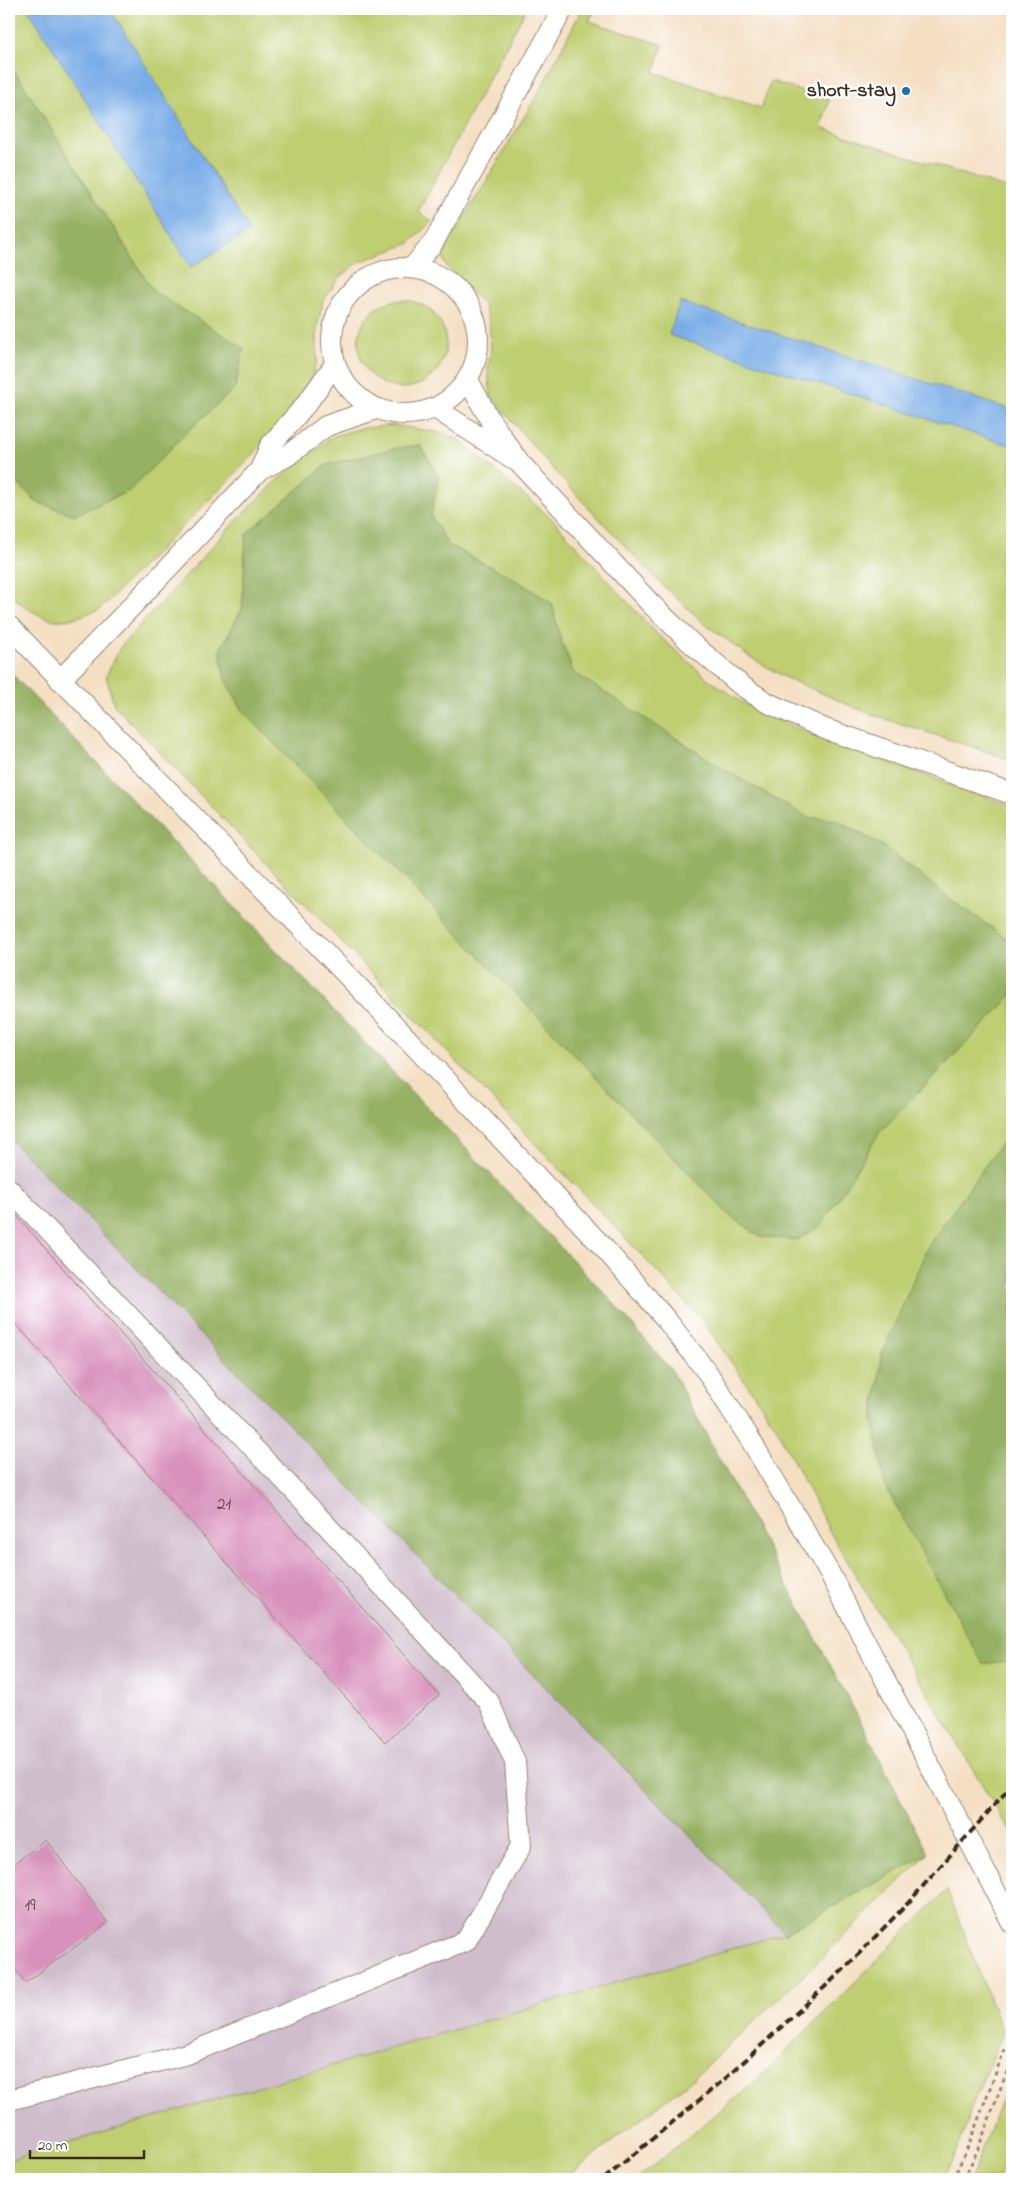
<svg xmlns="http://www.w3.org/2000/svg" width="1021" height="2188" viewBox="0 0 1021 2188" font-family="'Indie Flower',sans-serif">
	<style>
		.industrial { fill: #d0bdcc }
		.green { fill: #bece71; stroke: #7c7c48 }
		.forest { fill: #96b163; stroke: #686e40 }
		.water { fill: #7aade7; stroke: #5a6c82 }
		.building { fill: #d891bc }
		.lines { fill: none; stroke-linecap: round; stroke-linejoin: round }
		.lane-casing { stroke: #988470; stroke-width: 22 }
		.path { stroke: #988470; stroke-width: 3; stroke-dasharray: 4 4; stroke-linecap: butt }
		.lane { stroke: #fff; stroke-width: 20 }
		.rail { stroke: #3b2a1e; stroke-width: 4; stroke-dasharray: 8 4; stroke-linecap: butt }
		.poi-dot { fill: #1f6fb2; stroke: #fff; stroke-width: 2 }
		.labels { text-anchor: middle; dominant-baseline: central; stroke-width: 5; stroke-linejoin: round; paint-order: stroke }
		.number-label { font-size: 18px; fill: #624446 }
		.poi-label { font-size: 20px; font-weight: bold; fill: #3b2a1e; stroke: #fff; text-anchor: end }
	</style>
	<rect width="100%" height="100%" fill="#fff"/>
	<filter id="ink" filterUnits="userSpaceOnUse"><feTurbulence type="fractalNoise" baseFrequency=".02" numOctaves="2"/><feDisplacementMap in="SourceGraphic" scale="10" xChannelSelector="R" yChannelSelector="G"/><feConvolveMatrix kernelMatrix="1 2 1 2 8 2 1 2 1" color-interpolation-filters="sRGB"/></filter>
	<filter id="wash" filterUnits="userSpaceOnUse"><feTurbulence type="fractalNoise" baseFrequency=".0096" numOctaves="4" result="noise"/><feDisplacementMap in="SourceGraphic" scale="20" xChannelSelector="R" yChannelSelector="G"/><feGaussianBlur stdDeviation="1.12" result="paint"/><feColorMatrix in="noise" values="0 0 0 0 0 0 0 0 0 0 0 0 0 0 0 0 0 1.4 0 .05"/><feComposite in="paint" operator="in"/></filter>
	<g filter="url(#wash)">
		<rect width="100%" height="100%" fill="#f4dfc3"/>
		<path class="industrial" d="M9,1138L786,1933L9,2160Z"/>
		<path class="green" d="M9,9H526L418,212L432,221L410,243L359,262L339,278L323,301L317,328V361L310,381L295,406L244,465L100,609C86,614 71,621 57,620C40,619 20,604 9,593Z
			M582,9H595L589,21L663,45L654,72L761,108L771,81L829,100L821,128L1012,190V760L865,712L810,688L786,678L750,657L705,624L658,581L558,475L491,396L488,370L491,349L489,321L483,304L447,267L443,259L447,247L543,85Z
			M358 344a44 44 0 1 1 88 0a44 44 0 1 1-88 0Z
			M394,425L442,433L459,440L552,519L657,634L707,678L740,701L814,736L1012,806V1834L830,1532L775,1425L702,1320L623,1235L114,705L106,676L121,646L233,524L278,480L333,436L358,429Z
			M928,1854L809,1970L695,2077L564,2179H9V2160L785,1933Z
			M947,1890L1003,2033C994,2056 983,2078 974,2101C964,2127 959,2156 942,2179H637L754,2083Z
			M1012,2073V2137L998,2179H970Z"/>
		<path class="forest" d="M9,62L154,292L244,348L235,388L188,431L129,491L75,515L36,502L9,474Z
			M420,445L439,477L431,516L448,545L511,577L552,603L559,634L573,672L727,771L807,817L836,820L883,846L952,900L1012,942V992L1008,1000L880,1132L821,1226L797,1240L760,1237L727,1213L244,712L225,680L220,650L242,609L246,534L326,465L396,448Z
			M9,671L610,1299L672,1371L863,1726L928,1854L785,1933L9,1138Z
			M1012,1128V1653L1007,1661L983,1664L885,1486L873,1419L882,1354L928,1246Z"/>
		<path class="water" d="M28,9H110L250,231L191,267Z
			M680,302L1012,410V446L669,335Z"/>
		<g id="blocks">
			<path class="building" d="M9,1207L439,1695L385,1742L9,1316Z
				M46,1840L108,1923L25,1983L9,1960V1867Z"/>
		</g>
	</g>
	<g filter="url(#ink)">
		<use href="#blocks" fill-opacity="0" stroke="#988470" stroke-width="1"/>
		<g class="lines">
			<g class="lane-casing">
				<path id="lane" d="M412,268L433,243L563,9
					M332 341a73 73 0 1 1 146 0a73 73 0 1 1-146 0Z
					M468,380L490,420L520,463L650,603L690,642L742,686L766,702L825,729L1012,794
					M435,408L512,458
					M260,470L270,446L307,403L335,364
					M9,626L368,997L604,1248L665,1318L707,1372L750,1439L830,1574L1012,1923
					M60,680L134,604L260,470L287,456L326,426L376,409
					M9,1189L316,1514L489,1702L515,1762L521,1846L466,1941L187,2054L9,2100"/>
			</g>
			<path class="path" d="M953,2179L969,2144L1004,2051L1012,2046
				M964,2179L978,2149L1006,2074L1012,2068"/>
			<use href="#lane" class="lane"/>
			<path class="rail" d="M604,2179L726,2078L842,1971L909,1902L1012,1785"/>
		</g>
	</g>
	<circle class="poi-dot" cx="906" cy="91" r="5"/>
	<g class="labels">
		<g class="number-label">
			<text x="224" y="1505">21</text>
			<text x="30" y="1906">19</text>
		</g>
		<g class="poi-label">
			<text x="896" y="91">short-stay</text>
		</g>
	</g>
	<rect width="1021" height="2188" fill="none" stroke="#fff" stroke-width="30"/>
	<path d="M30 2150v8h114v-8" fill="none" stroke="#3b2a1e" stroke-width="2.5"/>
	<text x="38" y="2150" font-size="15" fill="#3b2a1e" stroke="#ffffff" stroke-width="4" paint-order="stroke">20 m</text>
</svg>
